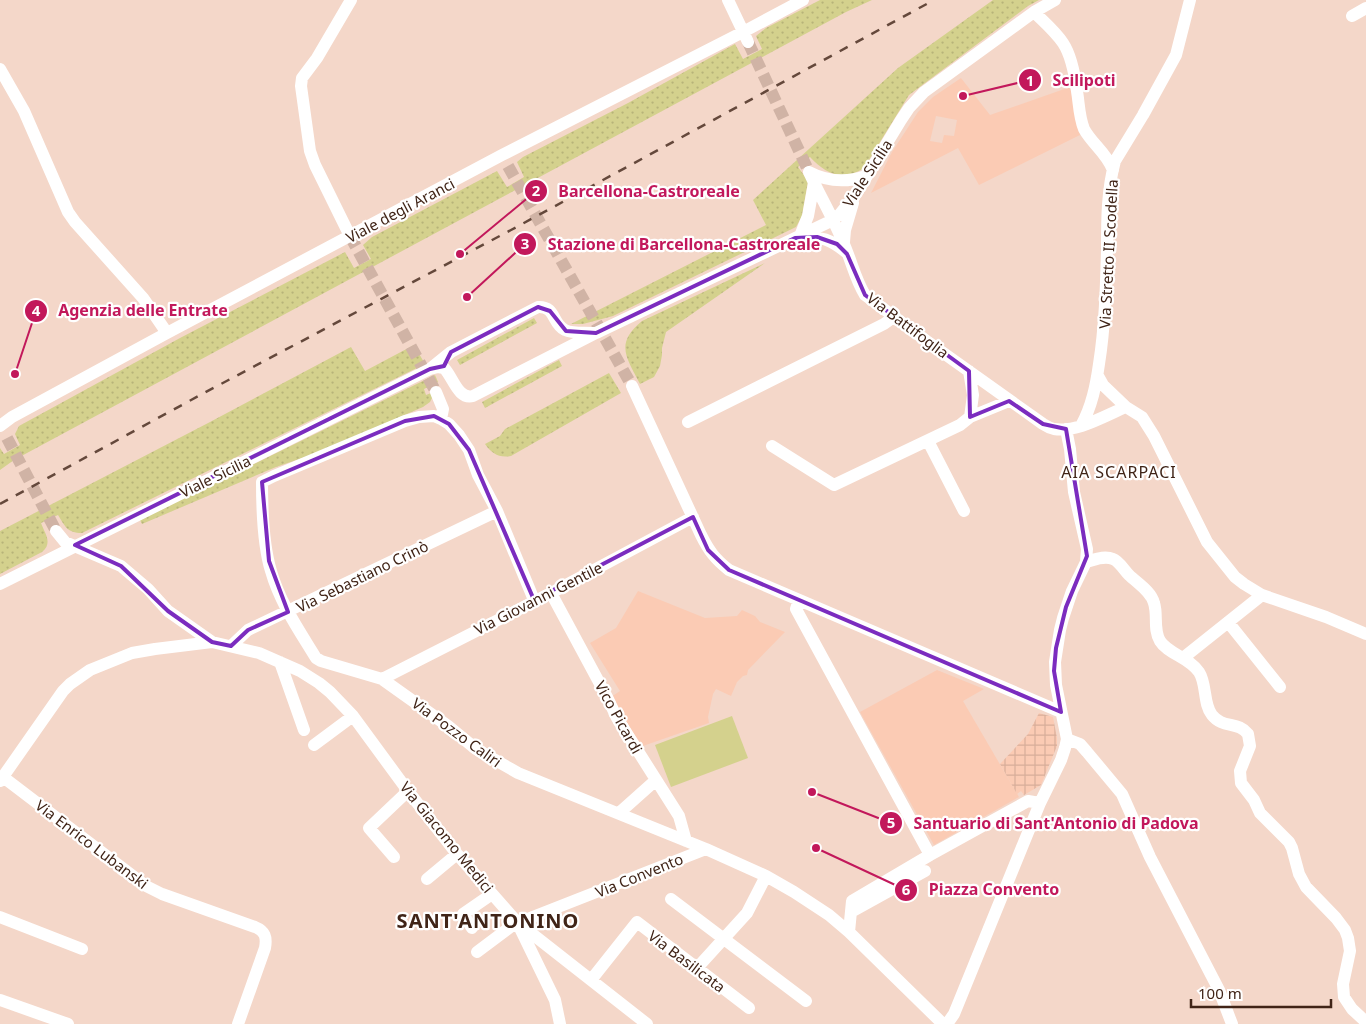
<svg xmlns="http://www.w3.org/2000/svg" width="1366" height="1024" viewBox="0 0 1366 1024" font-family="'Noto Sans',sans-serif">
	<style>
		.built { fill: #fbcbb4; fill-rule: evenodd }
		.industrial { fill: url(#industrial-grid) }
		.grass { fill: url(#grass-dots) }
		.pitch { fill: #d4d18d }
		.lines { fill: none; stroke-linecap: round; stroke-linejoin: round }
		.minor-tunnel { stroke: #d0b3a5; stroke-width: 12; stroke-dasharray: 12 6; stroke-linecap: butt }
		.minor { stroke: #fff; stroke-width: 12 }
		.rail { stroke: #64483b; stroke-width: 2.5; stroke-dasharray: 9 9; stroke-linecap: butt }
		.marked { fill: none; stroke: #7b2cbf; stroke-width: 4; stroke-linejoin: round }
		.labels { text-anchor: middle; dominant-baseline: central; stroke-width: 4.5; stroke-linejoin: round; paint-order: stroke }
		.street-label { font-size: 15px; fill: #402417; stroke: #fff }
		.neighbourhood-label { font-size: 16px; letter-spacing: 1px; fill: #402417; stroke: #fff }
		.district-label { font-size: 20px; font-weight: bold; letter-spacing: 1px; fill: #402417; stroke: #fff }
		.leader { fill: none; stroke: #c2185b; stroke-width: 2 }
		.callout-dot { fill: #c2185b; stroke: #fff; stroke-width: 2 }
		.mark-label { font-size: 15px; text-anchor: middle; font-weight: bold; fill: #fff }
		.callout-label { font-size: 16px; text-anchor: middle; font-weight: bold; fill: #c2185b; stroke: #fff; stroke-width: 4.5; stroke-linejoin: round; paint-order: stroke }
	</style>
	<defs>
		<pattern id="industrial-grid" width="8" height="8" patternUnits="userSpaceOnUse" patternTransform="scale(1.25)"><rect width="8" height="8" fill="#fbcbb4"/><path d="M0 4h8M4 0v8" fill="none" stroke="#d8ae9a"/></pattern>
		<pattern id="grass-dots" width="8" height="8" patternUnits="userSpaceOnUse" patternTransform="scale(1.25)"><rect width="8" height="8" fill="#d4d18d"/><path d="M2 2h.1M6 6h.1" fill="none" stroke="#b7b379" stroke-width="1.8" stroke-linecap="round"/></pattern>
	</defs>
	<rect width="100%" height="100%" fill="#f4d7c9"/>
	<path class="built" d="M961,78L990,115L1070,87L1080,135L979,185L958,148L871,193L892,152L918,112L933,97ZM936,116L957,120L954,136L944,135L942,143L930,141Z
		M638,591L705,618L737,616L742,610L755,616L760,622L785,632L748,670L747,675L743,676L737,682L731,696L716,689L713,694L708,717L709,723L640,747L611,697L620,691L590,643L616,628Z
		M937,670L984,689L963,701L1019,797L934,845L860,712Z"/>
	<path class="industrial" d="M1039,713L1053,717L1057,738V746L1041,785L1024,795L1021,791L1017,794L1000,764L1028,734Z"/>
	<path class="grass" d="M820,0H872L846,12L14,460L0,470V448L4,454L20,445L15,434L19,426L180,338L345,252L354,268L371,259L363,245L372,237L497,171L507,187L524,177L517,162L523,157L628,103L735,44L743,59L762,49L756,36L766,28Z
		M993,0H1039L1028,6L909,95L864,168C842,182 826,174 810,157L798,167L808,181L802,216L796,227L613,316L583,324H571L766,225L753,200L898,68Z
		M765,263L666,332L662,348V355L660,366L654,377L640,384C627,358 614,344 642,321Z
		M534,318L537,323L460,365L457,360Z
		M414,345L425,364L82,533C67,533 65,526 58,515L41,523C45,534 53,543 42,552L0,574V531L210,422L351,347L365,371Z
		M559,360L562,366L485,408L482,402Z
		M609,373L621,393L511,456C499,458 492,454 485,444L500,436L505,429Z
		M435,375L438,382L424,389L426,395L431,393L432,398L430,402L423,407L317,453L276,467L142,524L140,520Z"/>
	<path class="pitch" d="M732,716L748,758L671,787L655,745Z"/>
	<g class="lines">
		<path class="minor-tunnel" d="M748,42L809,172
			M508,166L632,386
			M350,236L436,392
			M7,438L56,531"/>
		<path class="minor" d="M728,0L748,42
			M1034,12C1044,22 1055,31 1063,43C1071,55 1075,76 1077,91C1079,103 1079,117 1084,129C1092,144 1106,152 1113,170
			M1352,16L1366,8
			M0,69L24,111L68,212L75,222L143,298L167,333
			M809,172C820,196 833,218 843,242C851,259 855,279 865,295L928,342L1043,424C1046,426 1050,428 1054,429C1077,433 1106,415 1126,407
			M809,172C828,182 846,183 866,176
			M350,236L315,165L310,151L301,86L302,78L317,58L351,0
			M800,236L808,216L814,183
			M800,238C820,235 832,240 847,253
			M844,242L845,230L853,203
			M430,369L438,367L444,368C453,377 458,400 473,396L596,333L833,220L840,214L856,194L901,120L909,108L924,92L1034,12L1055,0
			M969,371L973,395L970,417
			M1098,376L1103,385L1126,407L1142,417L1154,436L1207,542L1235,577L1244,584L1262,595L1326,617L1366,634
			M632,386L701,535C709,551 715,559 729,570L1061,712
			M436,392L443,409L441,419
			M688,422L884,324L895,316
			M0,426L12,417L167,333L502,155L743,32L803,0
			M1081,426C1092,406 1096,385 1099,364C1105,326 1106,287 1107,249C1107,219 1107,190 1115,161L1143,115L1176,55L1190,0
			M928,441L964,511
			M772,446L834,485L960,425L970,417L1009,401
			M56,531L65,542L121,566L148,589L168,611L212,642
			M1086,562C1094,560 1104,555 1113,559C1119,561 1124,570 1129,575C1137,583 1151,591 1154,603C1158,615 1153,629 1160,641C1168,654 1189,657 1199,672C1207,684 1203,704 1212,715C1223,729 1238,721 1248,734L1250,746L1240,771L1241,783L1254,800L1260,813L1289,842L1292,848L1299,874L1306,887L1336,918L1345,930L1348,938L1350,951L1343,984L1344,997L1352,1009L1366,1022
			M0,584L430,369L451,352L538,307C556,306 552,324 565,330C573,334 585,332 594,333
			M551,593L607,697L617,718L679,816L686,841
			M534,600L497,511L478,475L469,450L459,435L449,424L441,419L434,416L419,417L405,421L274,476L262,482C262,510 263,545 271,571C280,603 299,630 316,658L321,661L382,679L448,726L476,749L518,773L706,849L766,876L794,892L829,915L849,932L943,1024
			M799,600L796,609L930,855
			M1228,622L1280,687
			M231,646L248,630L497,511
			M1183,658L1262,595
			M280,662L304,730
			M382,679L551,593L693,517
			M1067,739L1080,744L1087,752L1122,794L1150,857L1219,990L1232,1024
			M314,745L353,716
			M3,777L146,886L162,894L255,927C265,931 267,937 265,948L238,1024
			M0,781L63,691L70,684L90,670L132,653L155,649L212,642L259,653L300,671L319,683L330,692L353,716L408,791L457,854L517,922L647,1024
			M619,813L656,780
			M394,857L369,828L408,791
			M427,879L457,854
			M671,899L806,1001
			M851,912L925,871
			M0,917L82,949
			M518,924L555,1000L560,1024
			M472,928L463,914L492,894
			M849,932L852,901L930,855L1028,801L1040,803
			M477,952L517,922L525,920L706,849
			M697,968L747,913L766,876
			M591,980L637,922L749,1008
			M0,1000L68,1024
			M947,1024L954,1014L1040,803L1061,760L1065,748L1067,739L1056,685L1055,662L1060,630L1063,618L1072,591L1086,562L1087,549L1074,492L1070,449L1066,429"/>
		<path class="rail" d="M0,504L204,393L511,230L934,0"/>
	</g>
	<path class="marked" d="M817,237L837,244L847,254L865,295L969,371L970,417L1009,401L1043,424L1066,429L1087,556L1066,607L1056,648L1054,671L1061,712L729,570L708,550L693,517L534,600L469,450L449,424L434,416L405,421L262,482L269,561L288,612L248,630L231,646L212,642L168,611L121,566L75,545L430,369L444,366L451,352L538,307L550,311L566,331L596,333L795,238Z"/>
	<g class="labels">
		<g class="street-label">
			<text transform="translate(867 173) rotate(-57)">Viale Sicilia</text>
			<text transform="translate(400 210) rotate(-28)">Viale degli Aranci</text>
			<text transform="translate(1108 254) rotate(-87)">Via Stretto II Scodella</text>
			<text transform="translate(908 325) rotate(37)">Via Battifoglia</text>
			<text transform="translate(215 476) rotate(-26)">Viale Sicilia</text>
			<text transform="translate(362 576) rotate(-26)">Via Sebastiano Crinò</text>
			<text transform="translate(538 598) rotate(-27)">Via Giovanni Gentile</text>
			<text transform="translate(619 717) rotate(61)">Vico Picardi</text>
			<text transform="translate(457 732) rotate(36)">Via Pozzo Caliri</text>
			<text transform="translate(447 837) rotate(51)">Via Giacomo Medici</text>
			<text transform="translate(92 844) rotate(37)">Via Enrico Lubanski</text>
			<text transform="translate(639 875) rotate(-22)">Via Convento</text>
			<text transform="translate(687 961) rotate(37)">Via Basilicata</text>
		</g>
		<g class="neighbourhood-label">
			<text x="1119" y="472">AIA SCARPACI</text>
		</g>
		<g class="district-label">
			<text x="488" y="920">SANT'ANTONINO</text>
		</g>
	</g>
	<path class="leader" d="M963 96L1030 80M460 254L536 191M467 297L525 244M15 374L36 311M812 792L891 823M816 848L906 890"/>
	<g class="callout-dot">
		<circle cx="963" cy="96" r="5"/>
		<circle cx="460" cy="254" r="5"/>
		<circle cx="467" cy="297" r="5"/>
		<circle cx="15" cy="374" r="5"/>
		<circle cx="812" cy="792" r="5"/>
		<circle cx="816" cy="848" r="5"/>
		<circle cx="1030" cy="80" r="12"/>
		<circle cx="536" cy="191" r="12"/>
		<circle cx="525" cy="244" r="12"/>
		<circle cx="36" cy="311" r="12"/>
		<circle cx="891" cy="823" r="12"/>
		<circle cx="906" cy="890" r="12"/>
	</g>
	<g class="mark-label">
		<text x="1030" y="86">1</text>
		<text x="536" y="196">2</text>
		<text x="525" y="249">3</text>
		<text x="36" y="316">4</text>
		<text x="891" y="828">5</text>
		<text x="906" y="895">6</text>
	</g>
	<g class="callout-label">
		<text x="1084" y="86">Scilipoti</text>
		<text x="649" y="197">Barcellona-Castroreale</text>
		<text x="684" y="250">Stazione di Barcellona-Castroreale</text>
		<text x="143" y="316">Agenzia delle Entrate</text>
		<text x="1056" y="829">Santuario di Sant'Antonio di Padova</text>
		<text x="994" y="895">Piazza Convento</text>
	</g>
	<path d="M1191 999v8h140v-8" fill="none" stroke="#402417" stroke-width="2.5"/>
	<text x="1198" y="999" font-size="15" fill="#402417" stroke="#ffffff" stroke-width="4" paint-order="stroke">100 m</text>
</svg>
